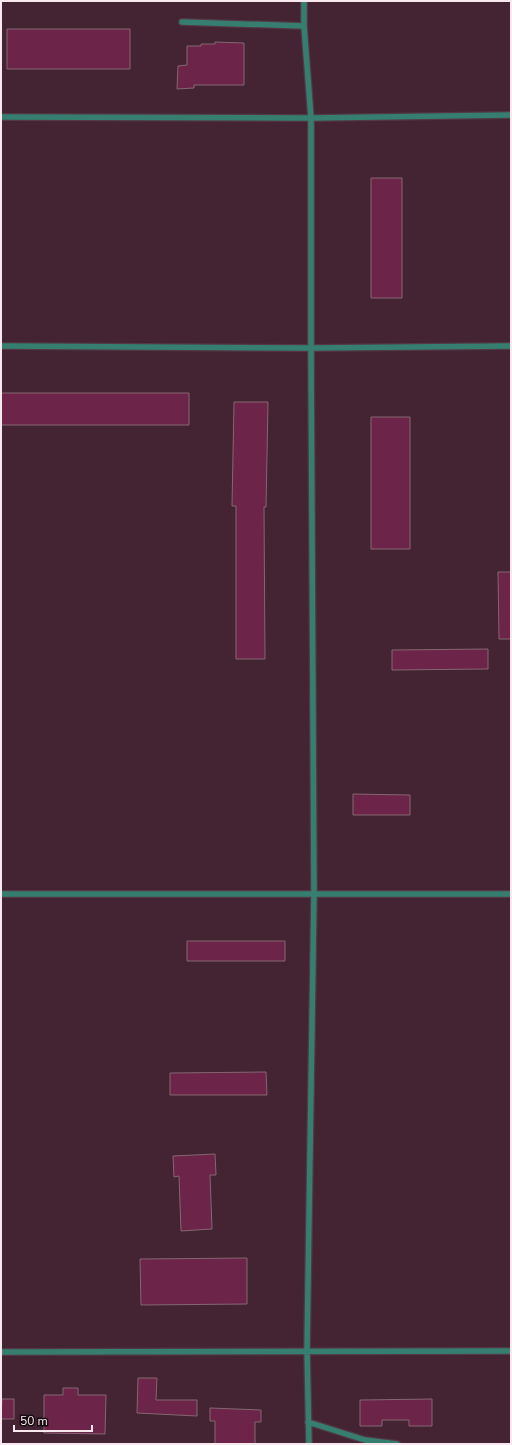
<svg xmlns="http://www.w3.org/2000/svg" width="512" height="1445" viewBox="0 0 512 1445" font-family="'Nunito Sans',sans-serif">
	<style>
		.built { fill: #442433 }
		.building { fill: #6c2549; stroke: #846672 }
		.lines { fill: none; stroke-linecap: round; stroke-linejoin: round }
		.service-casing { stroke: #523945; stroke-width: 8 }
		.service { stroke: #367e6f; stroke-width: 5.5 }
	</style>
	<rect width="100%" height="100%" fill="#371d29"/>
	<path class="built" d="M1,1H511V1444H1Z"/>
	<path class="building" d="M7,29H130V69H7Z
		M215,42L244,43V85H194V88L177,89L178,66L187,65V46H201V44H215Z
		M371,178H402V298H371Z
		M1,393H189V425H1Z
		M234,402H268L266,507H264L265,659H236V506H232Z
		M371,417H410V549H371Z
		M498,572H511V639H499Z
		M488,649V669L392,670V650Z
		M353,794L410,795V815H353Z
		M187,941H285V961H187Z
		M266,1072L267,1095H170V1073Z
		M215,1154L216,1175H210L212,1229L181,1231L179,1176L174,1177L173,1156Z
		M247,1258V1304L141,1305L140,1259Z
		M138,1378H157L156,1400H197V1416L137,1413Z
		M63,1388H78V1395H106L105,1434L44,1433V1395H63Z
		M2,1399H14V1419H1Z
		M432,1399V1426H409V1420H382V1426H360V1400Z
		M210,1408L261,1410V1422H255V1444H215V1421H210Z"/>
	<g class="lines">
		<g class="service-casing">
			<path id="service" d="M304,1V26L311,118V348L314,894L307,1350L309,1444
				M182,22L304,26
				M1,117L311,118L511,115
				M1,346L311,348L511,346
				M1,894H511
				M1,1352L511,1351
				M308,1422L365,1440L397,1444"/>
		</g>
		<use href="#service" class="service"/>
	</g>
	<rect width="512" height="1445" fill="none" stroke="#fae8ef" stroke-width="4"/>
	<path d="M14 1425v6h78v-6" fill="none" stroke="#fae8ef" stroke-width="2"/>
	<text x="20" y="1425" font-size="12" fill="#fae8ef" stroke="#170c11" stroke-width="3" paint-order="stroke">50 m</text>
</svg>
